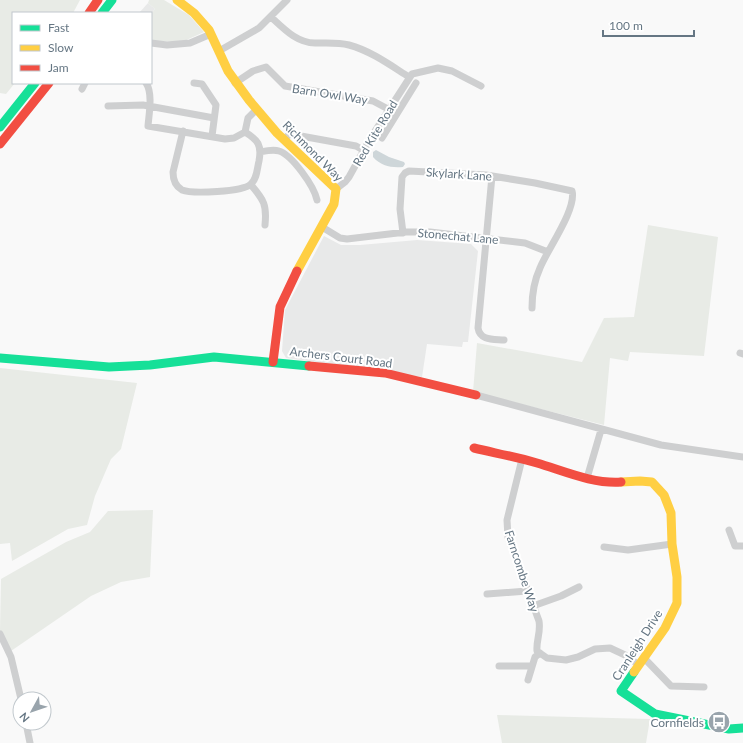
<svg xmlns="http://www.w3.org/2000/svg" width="743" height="743" viewBox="0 0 743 743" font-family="Lato,sans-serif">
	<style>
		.built { fill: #e8e9e9 }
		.green { fill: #e8ebe6 }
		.water { fill: #ced6d9 }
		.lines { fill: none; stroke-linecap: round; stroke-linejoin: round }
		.street { stroke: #cecfd0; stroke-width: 7 }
		.fast { stroke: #16e098; stroke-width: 9 }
		.slow { stroke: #ffcf43; stroke-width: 9 }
		.jam { stroke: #f24e42; stroke-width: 9 }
		.labels { text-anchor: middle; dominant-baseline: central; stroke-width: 4; stroke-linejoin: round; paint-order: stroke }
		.street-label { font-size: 12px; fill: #657683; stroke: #fff }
		.poi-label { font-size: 12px; fill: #657683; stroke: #fff; text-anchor: end }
	</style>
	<rect width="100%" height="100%" fill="#f9f9f9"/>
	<path class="built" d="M148,3L155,9L151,14V13H139Z
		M324,236L341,245H360L417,240L471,244L478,251L468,342H463L462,347L427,344L422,377L286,358L282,351L285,310Z"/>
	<path class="green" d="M0,0H80L73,13H13V83H15L6,94L0,93Z
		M149,0H164L189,15L204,32L182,42L151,41V14L155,9L148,3Z
		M648,225L718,237L704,356L630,352L628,361L610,358L604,425L473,392L477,343L582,362L604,318L634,317Z
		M0,368L137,383L121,449L111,459L95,496L87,525L68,529L12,561L10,543L0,544Z
		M153,510L150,577L121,582L91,596L11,651L0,630L1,579L66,542L90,532L108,511Z
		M497,715L650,719L646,743H502Z"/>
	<path class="water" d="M376,150L389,157L404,162L405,164L403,167C391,168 381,166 373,157V152Z"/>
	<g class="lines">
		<path class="street" d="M271,17C284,29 297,43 315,43C327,43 338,42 349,45C371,51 390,65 409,77
			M151,43L167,45L190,43L211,34
			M219,51L259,28L287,0
			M146,83C153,93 149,114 148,126L225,139L234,138L245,132L248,118L257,109
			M194,83L202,84L216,105L212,136
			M235,83L253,71L266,67L285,86L373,101L388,109
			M82,89L85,83
			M108,106L143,105L214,118
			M183,131L173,172C173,179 175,186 182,190C192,194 243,192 251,184C257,179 257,169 259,161C262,145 258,140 245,132
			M382,138L416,83
			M284,139L290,134L356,146L363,150
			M260,152C265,151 273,149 279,151C292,155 314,186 317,200
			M492,176L478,328C480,341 494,339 504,340
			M251,185C264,200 267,205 265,225
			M336,189L345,182L349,177L370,139L412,74L438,68L452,71L481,86
			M322,227L340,238L347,239L406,232H430L525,243L548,252
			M403,233L400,209L402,177L405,173L409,171L486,175L535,183L572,191C577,209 547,250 540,268C534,281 532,294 532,308
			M740,353L743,354
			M476,395L661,445L743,457
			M522,459L507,520L508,537L539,621C541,633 536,640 537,651L547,658L566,660L578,657L595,649L610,648L625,655L639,665
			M587,478L601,430
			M729,530L735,546H743
			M604,547L628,550L672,544
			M487,594L527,591
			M533,606L561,596L579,587
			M0,634L11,657L21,699
			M644,658L671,686L704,687
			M499,666H532
			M528,680L535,657L540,653
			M26,723L30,743"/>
		<path class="fast" d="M102,13L112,0
			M0,127L35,83
			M0,358L109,367L150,365L214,357L309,366
			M634,672L621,691L655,714L729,729L743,728"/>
		<path class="slow" d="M177,0L194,13L209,30L228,71L249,100L277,133L336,189L334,204L297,271
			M621,482L640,481L652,482L664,495L671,513L672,544L677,577V603L665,628L634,672"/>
		<path class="jam" d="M89,13L98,0
			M0,144L49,83
			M273,362L280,307L297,271
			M309,366L385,373L476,395
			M474,448C495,453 516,457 537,463C564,471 593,484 621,482"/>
	</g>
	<defs>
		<g id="bus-disc" transform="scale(1.15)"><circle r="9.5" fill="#99a4ac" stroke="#fff"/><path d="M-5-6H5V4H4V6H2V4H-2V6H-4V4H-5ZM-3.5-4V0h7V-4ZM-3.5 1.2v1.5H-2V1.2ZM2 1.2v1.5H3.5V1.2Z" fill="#fff"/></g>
	</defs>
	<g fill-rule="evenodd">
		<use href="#bus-disc" x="719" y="722"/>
	</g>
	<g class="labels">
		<g class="street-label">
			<text transform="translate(330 94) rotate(9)">Barn Owl Way</text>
			<text transform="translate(375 133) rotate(-59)">Red Kite Road</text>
			<text transform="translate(313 151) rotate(45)">Richmond Way</text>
			<text transform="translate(459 174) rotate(4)">Skylark Lane</text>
			<text transform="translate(458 236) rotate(5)">Stonechat Lane</text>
			<text transform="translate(341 357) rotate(7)">Archers Court Road</text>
			<text transform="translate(522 571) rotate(72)">Farncombe Way</text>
			<text transform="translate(637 645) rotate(-57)">Cranleigh Drive</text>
		</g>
		<g class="poi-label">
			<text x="704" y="722">Cornfields</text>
		</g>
	</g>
	<rect x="12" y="12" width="140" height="72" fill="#ffffff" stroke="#c1c8cd"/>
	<rect x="20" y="25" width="20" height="6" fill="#16e098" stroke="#c1c8cd"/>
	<text x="48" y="32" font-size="12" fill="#657683">Fast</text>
	<rect x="20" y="45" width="20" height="6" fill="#ffcf43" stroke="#c1c8cd"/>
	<text x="48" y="52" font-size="12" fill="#657683">Slow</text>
	<rect x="20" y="65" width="20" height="6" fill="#f24e42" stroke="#c1c8cd"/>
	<text x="48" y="72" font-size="12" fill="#657683">Jam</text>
	<g transform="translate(32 711) rotate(230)"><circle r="19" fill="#ffffff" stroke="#c1c8cd"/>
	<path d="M0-3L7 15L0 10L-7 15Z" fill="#99a4ac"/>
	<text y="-6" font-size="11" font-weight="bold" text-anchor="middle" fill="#657683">N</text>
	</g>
	<path d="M603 30v6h91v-6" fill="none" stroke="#657683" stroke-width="2"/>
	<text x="609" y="30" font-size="12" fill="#657683" stroke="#ffffff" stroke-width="3" paint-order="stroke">100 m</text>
</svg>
